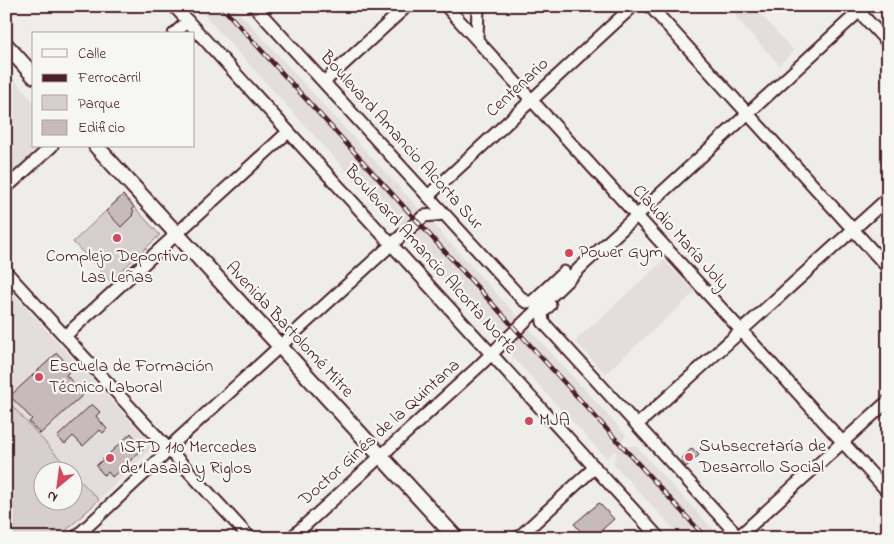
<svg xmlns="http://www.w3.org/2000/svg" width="894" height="544" viewBox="0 0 894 544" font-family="'Indie Flower',sans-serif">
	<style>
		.built { fill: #e3dedc }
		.green { fill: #d7cfce; stroke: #90777c }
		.building { fill: #c6babb; stroke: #4a1f2b }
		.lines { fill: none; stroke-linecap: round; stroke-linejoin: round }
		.minor-casing { stroke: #4a1f2b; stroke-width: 15 }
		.major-casing { stroke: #4a1f2b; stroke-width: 18 }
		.minor { stroke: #f6f6f2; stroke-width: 11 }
		.major { stroke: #f6f6f2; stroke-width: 14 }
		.rail-casing { stroke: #4a1f2b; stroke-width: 4.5 }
		.rail { stroke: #f6f6f2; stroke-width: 2.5; stroke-dasharray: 8; stroke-linecap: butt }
		.poi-dot { fill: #d1495b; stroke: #f6f6f2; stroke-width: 2 }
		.labels { text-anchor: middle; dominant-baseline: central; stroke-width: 4.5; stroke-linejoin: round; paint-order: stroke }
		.street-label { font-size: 18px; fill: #4a1f2b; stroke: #f6f6f2 }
		.poi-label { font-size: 18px; fill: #4a1f2b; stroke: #f6f6f2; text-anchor: start }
	</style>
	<rect width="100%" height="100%" fill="#efedea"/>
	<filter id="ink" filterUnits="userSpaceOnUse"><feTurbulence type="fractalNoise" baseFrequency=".02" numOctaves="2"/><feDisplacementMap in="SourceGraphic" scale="10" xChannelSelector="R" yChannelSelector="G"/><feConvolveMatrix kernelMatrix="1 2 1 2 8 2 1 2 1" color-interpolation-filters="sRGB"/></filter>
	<g filter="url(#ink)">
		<path class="built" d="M196,6H233L518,317L514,322L520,330L525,324L626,435L621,443L625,447L635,445L721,538H682L613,464L617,453L614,451L606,458L507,351L511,343L503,334L499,339Z
			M745,6H753L794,51L779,65L735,16Z
			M6,70L34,102V146H41L6,178Z
			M664,260L695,292L605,374L575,341Z
			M6,286L152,444V449L99,500L6,399Z"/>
		<path class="green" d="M123,195L160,235L110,281L73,242Z
			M6,399L72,472H42V502H72V472L99,500L58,538H6Z"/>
		<path class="building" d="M123,195L134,207L132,209L134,211L132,214L133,215L121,227L106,211Z
			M57,353L72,369L66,375L77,387L78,386L85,393L40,434L29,422L32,419L10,396Z
			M92,404L100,412L96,416L107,429L103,433L100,430L83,446L73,436L65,444L57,437Z
			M131,433L143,449L112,477L108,472L104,475L96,466Z
			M692,448L699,455L686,467L680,460Z
			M599,503L614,519L593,538H587L574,524Z"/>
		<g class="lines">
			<g class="minor-casing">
				<path id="minor" d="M174,6L659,538
					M254,6L523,300L527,302H532L564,272
					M446,6L888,492
					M650,6L888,268
					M855,7L888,43
					M174,34L188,21
					M477,40L478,6
					M324,82L407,6
					M6,188L52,146
					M428,196L633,6
					M6,272L250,538
					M550,305L542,313L543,322L730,527L737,538
					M65,336L288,132
					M637,425L888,198
					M75,538L162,457L176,441L392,244L424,216L444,214
					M291,538L477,368L583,265L865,6
					M518,538L595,467
					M737,538L888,401"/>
			</g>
			<g class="major-casing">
				<path id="major" d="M6,45L34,76
					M96,146L456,538"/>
			</g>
			<use href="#minor" class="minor"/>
			<use href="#major" class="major"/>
			<g class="rail-casing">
				<path id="rail" d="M221,6L706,538"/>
			</g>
			<use href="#rail" class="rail"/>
		</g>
	</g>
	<g class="poi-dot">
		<circle cx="117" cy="238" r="5"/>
		<circle cx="569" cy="253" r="5"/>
		<circle cx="39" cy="377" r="5"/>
		<circle cx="529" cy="421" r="5"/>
		<circle cx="689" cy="457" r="5"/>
		<circle cx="110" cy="458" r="5"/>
	</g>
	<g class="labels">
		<g class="street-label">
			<text transform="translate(518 88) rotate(-43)">Centenario</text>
			<text transform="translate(401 141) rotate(48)">Boulevard Amancio Alcorta Sur</text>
			<text transform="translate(680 238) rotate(48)">Claudio María Joly</text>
			<text transform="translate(430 260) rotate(48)">Boulevard Amancio Alcorta Norte</text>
			<text transform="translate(289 330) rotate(47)">Avenida Bartolomé Mitre</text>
			<text transform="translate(380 433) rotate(-42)">Doctor Ginés de la Quintana</text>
		</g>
		<g class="poi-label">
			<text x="579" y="253">Power Gym</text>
			<text x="117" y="257" text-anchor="middle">Complejo Deportivo<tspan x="117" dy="21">Las Leñas</tspan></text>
			<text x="49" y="367">Escuela de Formación<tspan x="49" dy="21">Técnico Laboral</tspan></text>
			<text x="539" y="421">MJA</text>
			<text x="699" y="447">Subsecretaría de<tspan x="699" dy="21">Desarrollo Social</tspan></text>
			<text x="120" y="448">ISFD 110 Mercedes<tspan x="120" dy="21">de Lasala y Riglos</tspan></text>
		</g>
	</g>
	<rect width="894" height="544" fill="none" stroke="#f6f6f2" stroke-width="25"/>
	<rect x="12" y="12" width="869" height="519" fill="none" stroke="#4a1f2b" stroke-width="2" filter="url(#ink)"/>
	<rect x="32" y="32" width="162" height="115" fill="#f6f6f2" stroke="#b1a0a2"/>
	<rect x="42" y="49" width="25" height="8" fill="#f6f6f2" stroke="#b1a0a2"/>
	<text x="78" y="58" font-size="15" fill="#4a1f2b">Calle</text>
	<rect x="42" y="74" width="25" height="8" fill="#4a1f2b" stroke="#b1a0a2"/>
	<text x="78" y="82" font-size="15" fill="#4a1f2b">Ferrocarril</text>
	<rect x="42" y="95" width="25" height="15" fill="#d7cfce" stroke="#b1a0a2"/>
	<text x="78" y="108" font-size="15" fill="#4a1f2b">Parque</text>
	<rect x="42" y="120" width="25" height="15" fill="#c6babb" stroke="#b1a0a2"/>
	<text x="78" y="132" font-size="15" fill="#4a1f2b">Edificio</text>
	<g transform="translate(58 486) rotate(209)"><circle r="24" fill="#f6f6f2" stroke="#b1a0a2"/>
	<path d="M0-4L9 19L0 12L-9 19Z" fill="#d1495b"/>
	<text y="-8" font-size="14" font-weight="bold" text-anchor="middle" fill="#4a1f2b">N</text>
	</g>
</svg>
